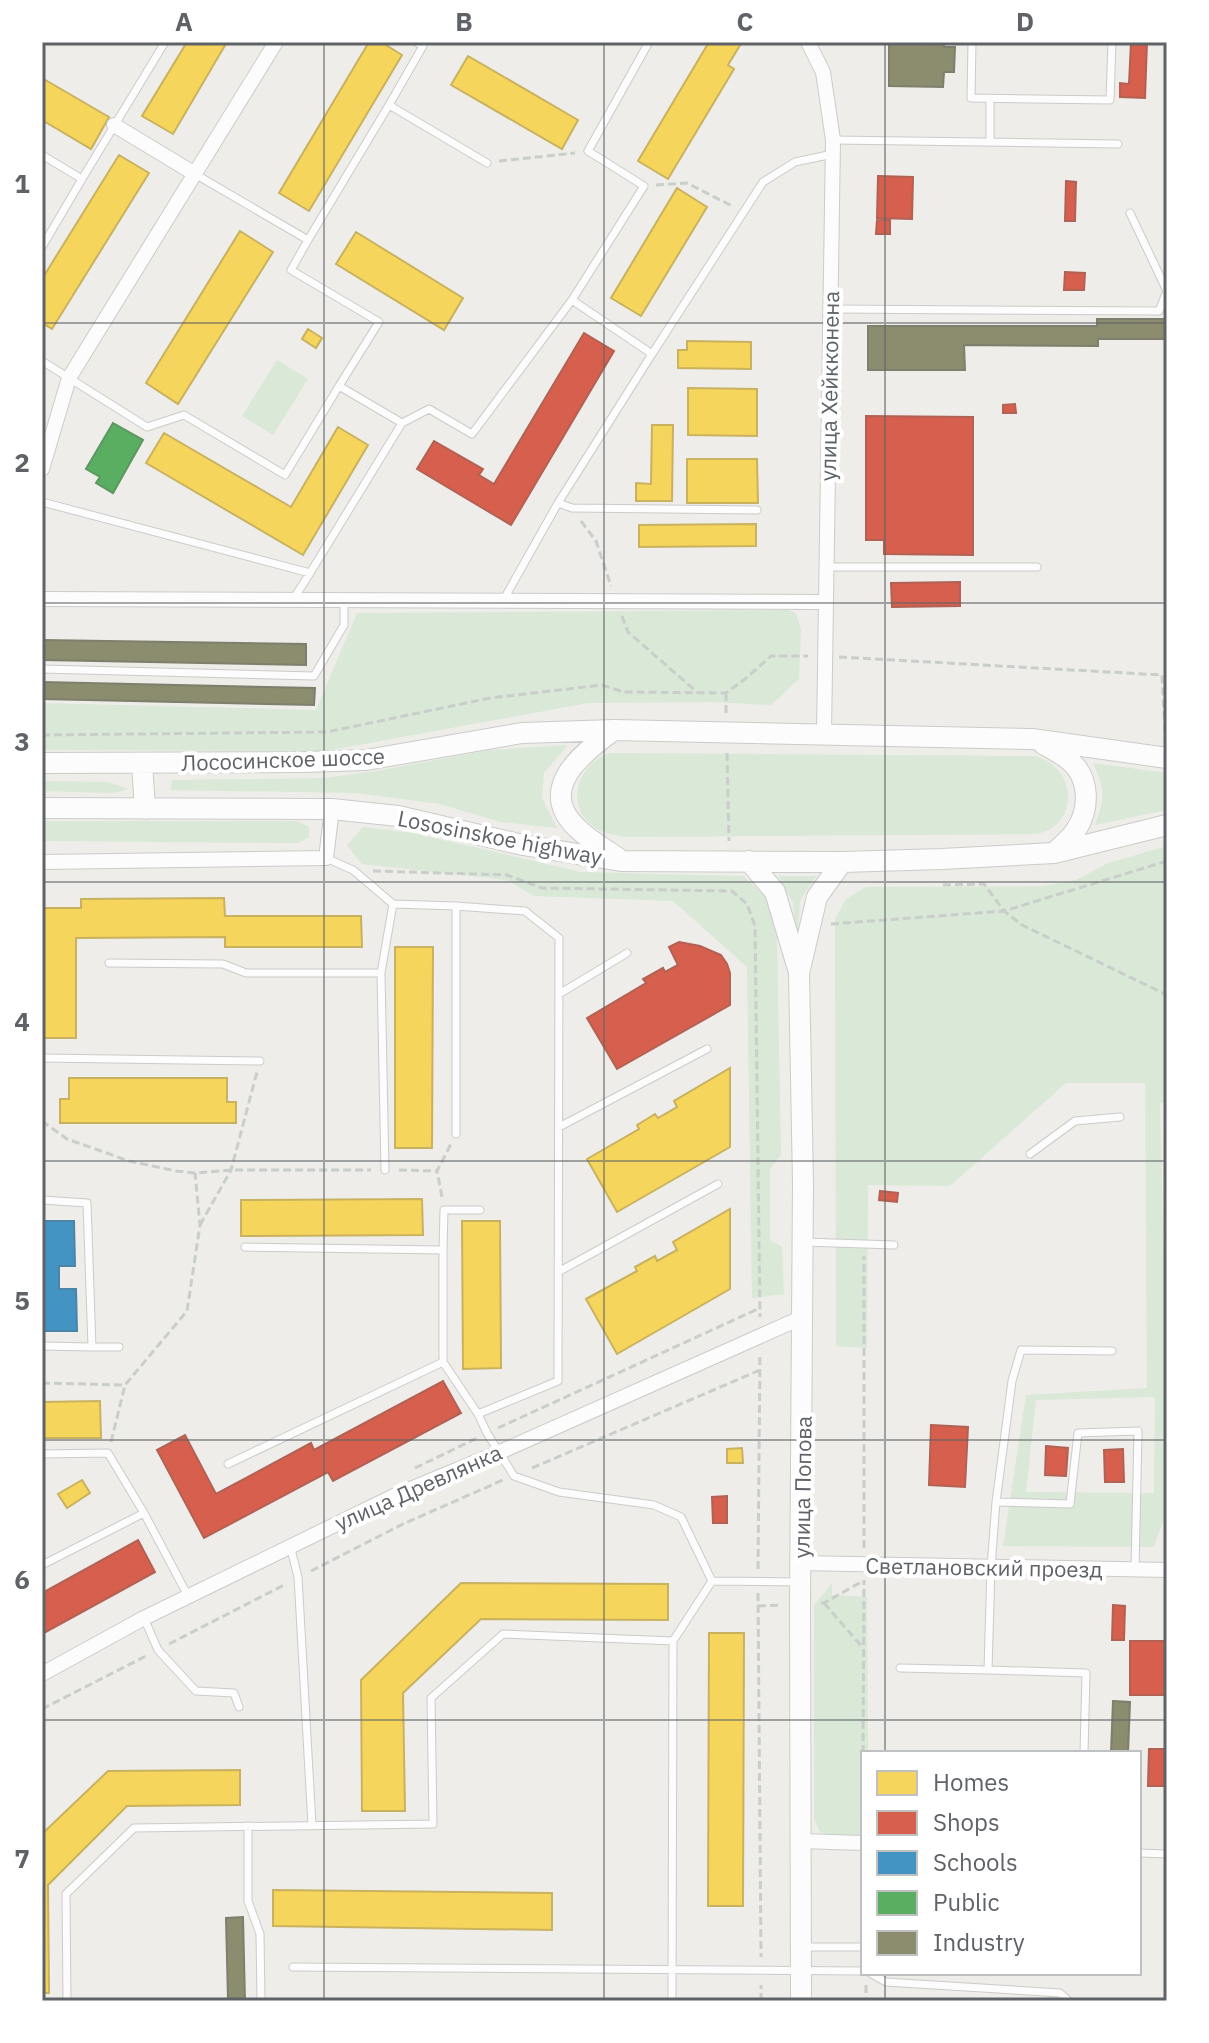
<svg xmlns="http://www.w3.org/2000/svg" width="1209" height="2043" viewBox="0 0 1209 2043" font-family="'IBM Plex Sans',sans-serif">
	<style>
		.green { fill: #d9e8d7; fill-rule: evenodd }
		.homes { fill: #f6d55c; stroke: #c9b25f; stroke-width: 2 }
		.shops { fill: #d6604d; stroke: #b26154; stroke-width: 2 }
		.schools { fill: #4393c3; stroke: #4b84a7; stroke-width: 2 }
		.public { fill: #5aae61; stroke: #5c9762; stroke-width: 2 }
		.industry { fill: #8c8c6e; stroke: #7e7f6c; stroke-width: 2 }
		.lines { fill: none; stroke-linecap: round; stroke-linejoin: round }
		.lane-casing { stroke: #cbcbca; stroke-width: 9 }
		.street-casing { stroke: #cbcbca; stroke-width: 16 }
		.secondary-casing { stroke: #cbcbca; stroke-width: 22 }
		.path { stroke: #cacecb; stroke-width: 3; stroke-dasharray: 8 4; stroke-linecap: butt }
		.lane { stroke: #fcfcfc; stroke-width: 7 }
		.street { stroke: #fcfcfc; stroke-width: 14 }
		.secondary { stroke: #fcfcfc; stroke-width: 20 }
		.grid { fill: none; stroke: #5f6266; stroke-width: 2; stroke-opacity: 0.55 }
		.labels { text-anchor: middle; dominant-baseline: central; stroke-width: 8; stroke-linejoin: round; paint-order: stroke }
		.street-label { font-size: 22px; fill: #5f6266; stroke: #fff }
		.neatline { fill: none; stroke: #5f6266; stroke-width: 3 }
		.grid-label { font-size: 26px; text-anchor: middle; font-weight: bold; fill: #5f6266 }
	</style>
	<rect width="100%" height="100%" fill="#eeede9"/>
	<path class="green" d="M277,360L308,379L273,435L242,416Z
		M789,610L796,614L801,629L799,679L771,705L711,702L588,703L326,751L42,750V703L316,710L357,613Z
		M568,745L544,773L542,798L557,828L500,822L440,804L355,793L171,790L172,780L324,778L377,771L489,750Z
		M609,753L1033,756C1076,764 1082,824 1037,834L625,837C617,835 608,834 601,831C563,812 574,766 609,753Z
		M1093,763L1167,773V810L1095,825C1105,798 1105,789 1093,763Z
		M42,781L109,782L129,789L113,793L42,791Z
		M42,821H297L309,827V837L298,843L42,841Z
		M363,827L413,833L581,872L743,876L767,897L777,938L781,1155L770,1169V1240L782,1247L784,1294L752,1298L747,967L673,901L534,896L507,880L362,864L347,845Z
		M1167,846V1102L1160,1103L1167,1404V1510L1154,1547L1003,1546L1026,1395L1147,1388L1145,1083H1066L950,1186L868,1185L867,1348L836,1346L835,919L846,899L866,887L1043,886L1076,880L1108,863ZM1155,1397L1154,1493L1026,1492L1036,1400Z
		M778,876H816L800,901L797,942L793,903Z
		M832,1583V1595L867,1597L868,1753H863V1838L832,1837L820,1832L814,1819V1605Z"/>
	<path class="homes" d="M187,42H227L173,134L142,116Z
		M369,42H381L402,55L309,211L279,193Z
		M709,42H742L728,65L734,69L668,179L638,161Z
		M468,56L578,120L562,149L451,85Z
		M42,78L109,117L91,149L42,120Z
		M119,155L149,173L52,329L42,323V279Z
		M677,188L707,207L641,316L611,298Z
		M240,231L273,252L178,404L146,383Z
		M356,232L463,298L444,330L336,264Z
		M308,329L322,338L316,348L302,339Z
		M687,341L751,342V369L678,368V350H687Z
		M688,388L757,389V436L688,435Z
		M652,425H673L672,501H636V483L651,484Z
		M338,427L368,445L303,555L146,463L164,433L291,507Z
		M687,459H757L758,503H687Z
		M756,524V546L639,547V525Z
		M224,898L225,916H361L362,947H225V937L76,938V1038H42V908H81V899Z
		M395,947H433L432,1148H395Z
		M730,1068V1147L617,1212L587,1159L639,1129L637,1125L655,1114L658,1118L677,1107L674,1101Z
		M69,1078H227V1102H236V1123H60V1099H69Z
		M422,1199L423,1235L241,1236V1200Z
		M730,1209V1289L617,1354L586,1299L637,1271L635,1267L655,1256L657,1261L677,1250L673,1242Z
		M462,1221H500L501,1368L463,1369Z
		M100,1401L101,1438H42V1402Z
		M742,1448L743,1463H727V1449Z
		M82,1480L90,1493L67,1508L58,1494Z
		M461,1583L668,1584V1620L481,1619L403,1693L405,1811H362L361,1680Z
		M709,1633H744L743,1906H708Z
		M240,1770V1805L127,1806L48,1885L49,1993H42V1834L108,1771Z
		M273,1890L552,1893V1930L273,1926Z"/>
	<path class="shops" d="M1131,42H1147L1145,98L1120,97V83L1129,84Z
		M878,176L913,177L912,219L877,218Z
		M1066,181L1076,182L1075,221H1065Z
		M877,220H890V234H876Z
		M1065,272L1085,273L1084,290H1064Z
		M584,333L614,351L511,525L417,469L434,441L483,469L479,475L494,484Z
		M1015,404L1016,413H1003V405Z
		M866,416L973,417V555L884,554V540H866Z
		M960,582V606L892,607L891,583Z
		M679,942L700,946L721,955L727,964L730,973V1005L617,1069L587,1018L646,983L643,979L663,968L665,972L678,965L669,947Z
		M880,1191L898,1193L897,1202L879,1200Z
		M443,1381L461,1413L333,1481L328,1472L204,1538L157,1450L185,1435L216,1494L311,1443L314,1450Z
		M931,1425L968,1427L965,1487L929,1485Z
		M1046,1446L1068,1448L1066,1476L1045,1475Z
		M1123,1449L1124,1482H1105L1104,1450Z
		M727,1496V1523H713L712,1497Z
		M138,1540L155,1572L42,1634V1593Z
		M1113,1605L1125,1606L1124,1640H1112Z
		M1130,1641H1167V1695H1130Z
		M1149,1749H1167V1786H1148Z"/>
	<path class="schools" d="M42,1221H74L75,1266H59V1289H76L77,1331H42Z"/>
	<path class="public" d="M113,423L143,440L113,493L96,483L100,477L86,469Z"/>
	<path class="industry" d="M889,42H944V47H955L954,72H944L943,87L889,86Z
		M1097,319H1167V339H1098V346L964,345L965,370H868V326H1097Z
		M42,640L306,644V665L42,660Z
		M42,682L315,688L314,705L42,699Z
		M1113,1701L1130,1702L1128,1753H1111Z
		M243,1917L245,2001H228L226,1918Z"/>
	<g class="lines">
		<g class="lane-casing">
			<path id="lane" d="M416,42L423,46L389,105L487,163
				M972,42L971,98L1110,100L1112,42
				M990,99V142
				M833,140L1118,144
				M42,155L82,179L42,247
				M195,174L308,240L291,270L379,322L339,386
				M82,179L165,42
				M308,240L389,105
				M572,300L644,186L588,151L649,42
				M831,309L1159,311L1167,291L1130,213
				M652,354L763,182L795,162L833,154
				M42,361L147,427L184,415L285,475L339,386L402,423L429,409L472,434L572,300L652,354L558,503L504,599
				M42,502L310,573L402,423
				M558,503L572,508L757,510
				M827,567H1037
				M294,598L310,573
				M42,669L314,676L344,625V600
				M326,858L353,870L393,904L381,973L385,1170
				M393,904L456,906V1134
				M456,906L525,911L559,938L558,1381L478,1414
				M109,963L223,964L246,973H381
				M559,994L627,953
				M42,1058L260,1061
				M559,1127L707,1049
				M1030,1154L1075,1121L1120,1117
				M42,1200L87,1203L92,1347H119
				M804,1242L894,1245
				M245,1247L443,1250V1362
				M443,1250L444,1210H480
				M558,1272L718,1184
				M42,1346L92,1347
				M42,1454L108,1453L144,1513L188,1596
				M228,1464L443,1362L478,1414L487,1433L514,1476L559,1492L654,1505L681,1517L712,1581
				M996,1502L1070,1504L1078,1433L1138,1431L1135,1570
				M290,1545L298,1577L312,1825
				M42,1565L144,1513
				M712,1581L798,1582
				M144,1618L158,1650L196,1691L234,1693L239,1707
				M900,1668L988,1670
				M1084,1753L1086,1673L988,1670L991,1567L996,1502L1012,1381L1021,1350L1112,1351
				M248,1826V1901L260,1934L261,2001
				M1139,1853L1167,1854
				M803,1947H863
				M293,1967L863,1971
				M870,1973L886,1982L1060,1993L1069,2001
				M67,2001L66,1894L134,1828L433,1824L431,1698L503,1634L673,1641
				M672,2001L673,1641L712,1581"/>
		</g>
		<g class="street-casing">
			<path id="street" d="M808,42L823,72L833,140L824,734
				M114,125L195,174
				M42,469L69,378L276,42
				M42,599L826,602
				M42,862L326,858L332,809
				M801,1563L1167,1570
				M42,1674L144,1618L396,1495L500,1452L803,1317
				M800,1841L863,1843"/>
		</g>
		<g class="secondary-casing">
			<path id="secondary" d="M614,730C582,753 536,789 577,828C589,840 605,849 618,858
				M1043,744C1052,749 1062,754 1070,761C1090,778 1090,809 1076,830C1070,839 1061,846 1054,853
				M42,763L305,762L366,760L522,733L614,730L1032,739L1167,758
				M142,763L145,809
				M42,808L332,809L398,816L523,845L621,861L842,862L942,859L1054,853L1167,825
				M749,861L775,892L798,969
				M801,2001L800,1604L803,1183L799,973L817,897L842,862"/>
		</g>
		<path class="path" d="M499,161L575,153
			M656,185L687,183L734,207
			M581,521L596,541L611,586
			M622,616L628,632L697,692
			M839,657L1162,675L1165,732H1167
			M726,693V713
			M42,735L327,732L490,698L602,685L624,692L726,693L745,679L771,656H808
			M727,753L729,841
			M373,871L507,875L542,888L732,891L747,904L755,926L760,1317
			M943,885L984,884L1004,911L1022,925L1167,995
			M831,924L1004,911L1167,861
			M42,1121L67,1139L129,1161L176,1171L195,1173L231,1170H371
			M399,1170L437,1171
			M442,1197L437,1171L451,1144
			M200,1225L231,1170L257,1072
			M42,1383L125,1385L187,1311L200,1225L195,1173
			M498,1428L760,1308
			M111,1442L125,1385
			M415,1468L477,1438
			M532,1468L760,1370
			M864,1548V1256
			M758,1569L760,1353
			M311,1571L403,1524L503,1480
			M758,1593L761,1957
			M821,1603H824L863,1581
			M824,1603L863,1648
			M758,1606L781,1605
			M169,1644L286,1584
			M42,1709L148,1655
			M863,1753L864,1580
			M866,1985V2001
			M761,2001V1985"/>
		<use href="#lane" class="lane"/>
		<use href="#street" class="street"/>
		<use href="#secondary" class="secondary"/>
	</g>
	<path class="grid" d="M324,42V2001M604,42V2001M885,42V1753M42,323H1167M42,603H1167M42,882H1167M42,1161H1167M42,1440H1167M42,1720H1167M885,1973V2001"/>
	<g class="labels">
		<g class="street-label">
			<text transform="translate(829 386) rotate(-89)">улица Хейкконена</text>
			<text transform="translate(283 759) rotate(-2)">Лососинское шоссе</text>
			<text transform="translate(500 837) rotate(11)">Lososinskoe highway</text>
			<text transform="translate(418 1487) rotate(-24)">улица Древлянка</text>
			<text transform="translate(802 1487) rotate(-89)">улица Попова</text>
			<text transform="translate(984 1567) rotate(1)">Светлановский проезд</text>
		</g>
	</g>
	<rect width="1209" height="2043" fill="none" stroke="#ffffff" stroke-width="88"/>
	<rect x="861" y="1751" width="280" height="224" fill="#ffffff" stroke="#bfc0c2" stroke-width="2"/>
	<rect x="877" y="1771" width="40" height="24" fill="#f6d55c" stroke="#bfc0c2" stroke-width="2"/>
	<text x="933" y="1791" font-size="24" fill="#5f6266">Homes</text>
	<rect x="877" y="1811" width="40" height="24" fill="#d6604d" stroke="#bfc0c2" stroke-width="2"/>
	<text x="933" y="1831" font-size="24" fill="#5f6266">Shops</text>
	<rect x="877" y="1851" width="40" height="24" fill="#4393c3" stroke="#bfc0c2" stroke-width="2"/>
	<text x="933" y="1871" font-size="24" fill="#5f6266">Schools</text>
	<rect x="877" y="1891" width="40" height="24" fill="#5aae61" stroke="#bfc0c2" stroke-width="2"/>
	<text x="933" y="1911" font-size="24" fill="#5f6266">Public</text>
	<rect x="877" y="1931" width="40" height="24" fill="#8c8c6e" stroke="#bfc0c2" stroke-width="2"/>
	<text x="933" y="1951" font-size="24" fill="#5f6266">Industry</text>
	<rect x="44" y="44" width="1121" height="1955" class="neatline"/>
	<g class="grid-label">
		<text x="184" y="31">A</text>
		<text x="464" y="31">B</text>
		<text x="745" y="31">C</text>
		<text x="1025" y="31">D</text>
		<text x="22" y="193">1</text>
		<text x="22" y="472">2</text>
		<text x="22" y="751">3</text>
		<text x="22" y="1031">4</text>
		<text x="22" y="1310">5</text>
		<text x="22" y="1589">6</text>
		<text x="22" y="1868">7</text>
	</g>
</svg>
